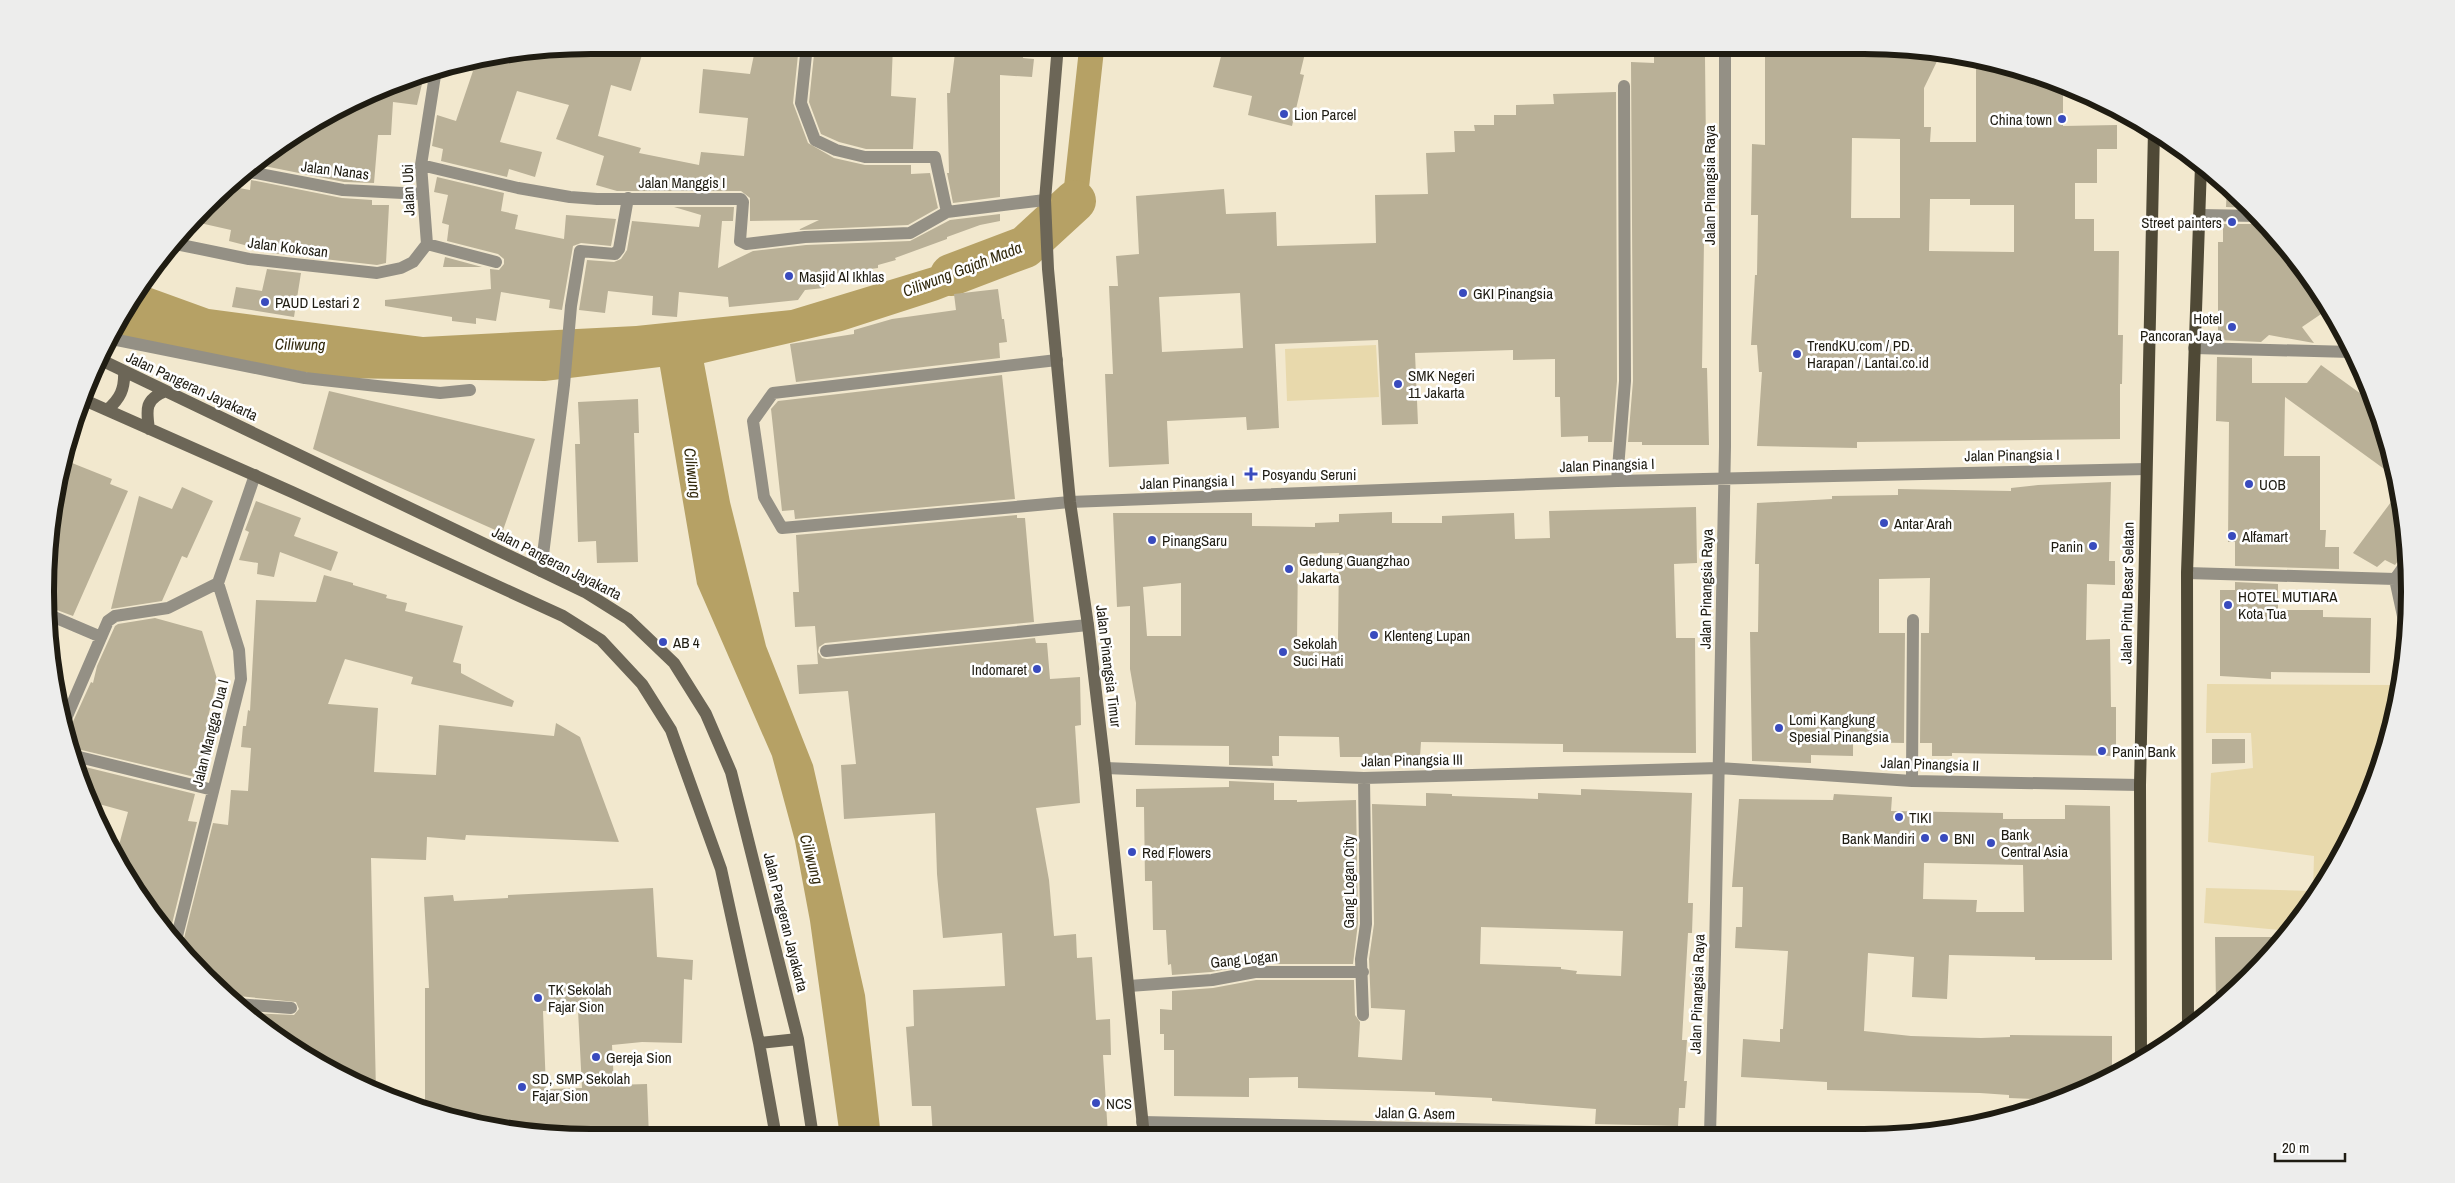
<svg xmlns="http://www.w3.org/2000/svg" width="2455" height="1183" viewBox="0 0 2455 1183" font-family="'Archivo Narrow',sans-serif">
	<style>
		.green { fill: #e8d9ac }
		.water { fill: #b6a165 }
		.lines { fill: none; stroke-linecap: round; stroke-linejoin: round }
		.canal { stroke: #b6a165; stroke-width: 25 }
		.river { stroke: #b6a165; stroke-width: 42 }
		.building { fill: #b9b097; fill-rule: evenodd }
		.street { stroke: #949085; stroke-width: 12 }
		.secondary { stroke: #6c6657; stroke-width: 12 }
		.primary { stroke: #4f4936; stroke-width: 12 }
		.poi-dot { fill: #394bbe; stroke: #fff; stroke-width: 2 }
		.labels { text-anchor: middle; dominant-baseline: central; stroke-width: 5; stroke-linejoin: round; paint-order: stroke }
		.poi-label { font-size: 15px; fill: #1f1c12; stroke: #fff; text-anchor: start }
		.street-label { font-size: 15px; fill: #1f1c12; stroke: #fff }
		.water-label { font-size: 16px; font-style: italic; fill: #332a0e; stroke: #fff }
		.rim { fill: none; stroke: #1f1c12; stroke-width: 6 }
	</style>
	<rect width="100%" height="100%" fill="#f2e8ce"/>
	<path class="green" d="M1376,345L1379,397L1287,401L1285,349Z
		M2207,684L2393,685L2400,695L2368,801L2297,924L2290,931L2204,923L2206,888L2313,891L2314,856L2208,842L2211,773L2253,768L2251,733H2206Z"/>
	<path class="water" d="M1005,245L1007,273L938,300L842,331L704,363L730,502L766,646L813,765L865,995L881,1137H840L810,921L795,841L772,756L697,584L660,367L545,381L333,378L112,334L140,284L209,309L423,337L636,326L791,310Z"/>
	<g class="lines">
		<path class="canal" d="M1075,201L1092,45"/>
		<path class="river" d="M951,275L1025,247L1075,201"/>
	</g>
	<path class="building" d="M592,45H645L631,91L611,85L598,136L641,148L639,153L699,165L701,152L744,156L748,118L699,113L703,69L750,74L756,45H799L793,103L808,143L834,158L865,165H911V174L930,173L938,208L908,225L798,230L819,220L750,221V198L741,191H617L596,185L604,156L556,139L569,105L517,91L500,142L542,152L535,177L509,169L507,177L441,161L443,149L432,146L437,115L456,121L473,71L450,65L485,55Z
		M815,45H893L891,96L916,98L913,149H866L839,142L821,134L809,102Z
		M956,45H1024L1023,58L1034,59L1032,77L1000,75V197L953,203L947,173H949L947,93H950Z
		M1224,45H1307L1300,74L1304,75L1292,126L1248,115L1252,96L1213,87Z
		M1864,45L1941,53L1924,88V127H1931L1930,142H1976V57L2048,79L2047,87H2063V126L2117,125V149H2097V183H2075V219H2094V251H2119L2118,335H2123L2122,384H2120V439L1857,442V448L1757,446L1762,372H1759L1757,345H1751L1755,275H1757L1758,215H1751L1752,144L1765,145V46ZM1852,138L1900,139V218H1851ZM1930,199H1970V205H2014V252L1929,251Z
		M1654,57H1705L1707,241H1704L1702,368H1707L1709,445H1642V442H1628L1633,381L1631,62L1654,63Z
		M409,77L414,82L422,84L417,105L393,102L391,135H378L374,183L344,182L254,164L259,158L318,118Z
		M1616,92L1617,381L1612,442H1588V436L1561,437L1560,397H1555V359L1513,360V350L1415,353L1418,424L1382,425L1378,340L1275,344L1279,428L1247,430L1246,417L1167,421L1169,464L1109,467L1105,374H1113L1109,286H1118L1116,256L1139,254L1136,196L1224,189L1226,214L1276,212L1277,246L1376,243L1375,195L1428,194L1426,153L1455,152L1454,131H1475L1474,125H1494V115H1516V105L1554,104L1553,94ZM1240,293L1243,348L1162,352L1159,297Z
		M437,177L504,193L501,211L518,215L515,229L564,239L566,215L616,219L611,246L581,243L573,246L562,310L549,308L550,300L501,292L496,321L476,318V324L452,321V317L385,306V300L491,289L490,269L499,270L504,264V259L498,254L447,241L449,225L442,223L448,195L434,192Z
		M251,180L342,198L372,200V205H389L386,263L377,265L271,253L272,252L229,241L231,230L191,221L228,186L250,190Z
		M2227,186L2250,205L2252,208L2226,207Z
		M674,207H734L733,221H722L718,268L753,251L806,245L910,241L950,220L1000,214V221L980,225L947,237V239L895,258L896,260L878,265V268L825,275L824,288L805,290L798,300L729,307L728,297L679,292L677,317L652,315L653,296L608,291L605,313L579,310L587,260L614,262L621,259L627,250L632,221L699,227L701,215Z
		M2264,222L2290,254L2327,310L2302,327L2314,343L2269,335L2261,342L2218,340V242H2223V224H2259Z
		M445,257L482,267H443Z
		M267,269L301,273L294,317L232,307L236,287L262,291Z
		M998,289L1002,319H1004L1007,342L999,343L1000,358L796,382L790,344L854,334V330L892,319L956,310L954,294Z
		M2217,357L2252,358V383H2307L2321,365L2375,404L2398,479L2285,397L2284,456H2320V530H2326L2325,547H2339V569L2235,566V542H2228L2229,422L2216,421Z
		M1002,375L1015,499L795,519L794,510L782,511L771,409L778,401Z
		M329,391L535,439L502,533L313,449Z
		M638,399L639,433H634L638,562L597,563L596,541L578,542L575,444H580L578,402Z
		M67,461L112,479L110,484L128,491L73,616L46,606L45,591L56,485L62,462L66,464Z
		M2111,482L2109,561H2115V585L2087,584L2086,640L2110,639L2111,707H2116V756L1952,753V756H1932V743H1920L1921,633H1929L1930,578L1879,579V633H1905L1904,743L1853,742V756L1811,755V763L1752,761L1750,632H1758L1759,564H1755L1757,503L1832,499V496L1898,495V489L2011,491V488L2038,485Z
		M182,487L213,501L187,558L182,556L162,601L111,609L139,496L172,509Z
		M2400,490L2406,554L2401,557L2395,565L2385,560L2377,567L2353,553Z
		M256,501L301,518L294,536L338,552L331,571L280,552L274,577L257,574L258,563L239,560L249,532L245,530Z
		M1696,507L1697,563L1674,564L1676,638H1695L1696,753L1563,752V744L1421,742L1420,757H1340L1339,737L1279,736V756H1272L1273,766L1229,765V746L1135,745L1136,703L1130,669V606L1117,607L1113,513H1252V526L1315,527V523L1339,522V514L1392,512V523H1442V516L1514,513L1515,539L1550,538L1549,511ZM1339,553L1338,642H1297L1298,554ZM1181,583V636H1147L1143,587Z
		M1017,515V518H1025L1034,622L825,643L819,647L818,652L822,658L827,659L1035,638L1036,643H1047L1050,679L1080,677L1081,725L1075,726L1080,803L1036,808L1049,880L1054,936L1076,934L1077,958L1092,957L1096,1020L1110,1019L1111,1055H1103L1108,1136L933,1137L931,1106H912L906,1027L914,1026L913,990L1005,986L1002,933L943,938L937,874L935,813L844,819L841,765L856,764L848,691L799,694L797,665L818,664L815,626L795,627L793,592H799L796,535Z
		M324,575L353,583V585L387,595L386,598L407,603L405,611L463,626L453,662L461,664V673L514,701L512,707L411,684L413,677L345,659L328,704L378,708L374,772L436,775L439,725L554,736L556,723L580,737L619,842L466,835L465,840L427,837L426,860L371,858L376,1093L288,1046L248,1013L294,1015L299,1009L296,1002L238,996L231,999L205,978L181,950L213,823L228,825L231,790L248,791L251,748L241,747L243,726H246L248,710L250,711L256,600L316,602Z
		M2235,582L2278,584V610H2323V617L2371,618L2370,673L2271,672V679L2220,676V590H2235Z
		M155,618L202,631L217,679L207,722L213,723L199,778L69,747L66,731L71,726L91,682L93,683L97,666L115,626L118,624Z
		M2212,739H2245V763L2212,764Z
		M73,764L195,794L188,821L197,822L169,936L158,924L116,856L128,812L88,801Z
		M1229,781L1274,783V800H1297V802L1356,800L1358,923L1353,964H1255L1211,972L1172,975L1171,964L1168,965L1166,930H1153L1152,881H1145L1144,807H1136V789L1229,787Z
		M1581,789L1692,793L1688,903H1693L1692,933H1688L1682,1040H1687L1684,1081H1687L1685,1108H1679L1678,1126L1595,1124L1596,1109L1492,1101V1098L1435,1095V1092L1298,1088V1077L1249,1078V1097L1174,1096V1050H1164V1034H1160V1009L1172,1010V991L1213,988L1256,980H1354L1355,1015L1360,1022L1358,1057L1402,1060L1405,1010L1371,1008L1369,959L1374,924L1372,804L1426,806V793L1452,794V796L1538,799V793L1581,795ZM1481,927L1623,931L1621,976L1576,974L1577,971L1561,969V967L1480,964Z
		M1834,794L1892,797L1891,811L2003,813V819H2065V805L2110,806L2112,960H2035V957L1949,955L1947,999L1912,997L1914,957L1868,953L1864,1031L1911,1036L1981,1038L2010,1037V1035L2112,1036V1074L2073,1096L2061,1100L2009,1098V1095L1980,1093L1827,1090V1082L1741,1077L1743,1039L1780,1042V1029H1783L1788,951L1735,948L1736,927H1742L1743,887H1732L1739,799L1833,800ZM1924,863L2023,865L2024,912H1976L1977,900L1923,899Z
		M653,888L657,957L693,960L692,980L684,979L682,1043L642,1042L612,1045L614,1085L647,1084L649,1138H591L485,1127L425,1109V988H429L424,897L453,895L454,901L508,898V895ZM578,1010L582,1088L546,1089L543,1011Z
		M2215,937H2285L2216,1005Z"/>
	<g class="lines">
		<path class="street" d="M807,45L801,103L815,140L836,150L865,157H935L947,212
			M416,74L434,78
			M421,165L518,188L570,197L597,199H741L743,202L740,241L746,244L805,237L910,233L947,212L1045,200
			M245,171L343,190L423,194
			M2199,215L2259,216
			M171,243L249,259L377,273L401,268L413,262L427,244L421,165L436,69
			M427,244L496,262
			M108,342L117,340L305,378L440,393L470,390
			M2194,348L2352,352
			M1057,360L773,393L753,421L764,497L782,528L1070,502L1617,481L2146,469
			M1617,481L1625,381L1624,86
			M541,571L564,385L571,306L580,251L615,254L619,249L628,198
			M2187,573L2395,579
			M2395,579L2406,630
			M2395,579L2407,562
			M47,614L101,637
			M826,651L1088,625
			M64,723L108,621L115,616L168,608L218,583
			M71,755L213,790
			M1105,768L1364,778L1719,768L1912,781L2140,785
			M1912,781L1913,620
			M175,944L241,679L239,650L218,583L255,475
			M1129,986L1212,980L1255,972H1363
			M237,1004L291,1008
			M1363,1015L1361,959L1366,924L1364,778
			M1142,1122L1687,1134
			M1710,1134L1715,954L1725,447V45"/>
		<path class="secondary" d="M1058,45L1045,200L1048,269L1070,502L1088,625L1105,768L1144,1136
			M99,359L585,592L628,619L674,663L706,714L731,772L798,1039L813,1137
			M82,399L292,492L563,616L601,640L642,684L671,730L721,869L759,1043L776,1137
			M107,410C120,399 125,389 124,371
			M149,429C146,409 145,399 166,391
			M759,1043L798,1039"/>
		<path class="primary" d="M2188,1030L2187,573L2201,165
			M2141,1057L2140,785L2154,130"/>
	</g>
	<g class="poi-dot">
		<circle cx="1284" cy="114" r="5"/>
		<circle cx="2062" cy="119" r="5"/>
		<circle cx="2232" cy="222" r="5"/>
		<circle cx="789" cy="276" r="5"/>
		<circle cx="1463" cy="293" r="5"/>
		<circle cx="265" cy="302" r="5"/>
		<circle cx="2232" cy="327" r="5"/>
		<circle cx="1797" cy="354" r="5"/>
		<circle cx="1398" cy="384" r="5"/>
		<path d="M1248.5 466.5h5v5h5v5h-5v5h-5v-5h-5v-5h5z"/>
		<circle cx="2249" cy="484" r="5"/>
		<circle cx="1884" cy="523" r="5"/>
		<circle cx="2232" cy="536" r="5"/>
		<circle cx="1152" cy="540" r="5"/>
		<circle cx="2093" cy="546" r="5"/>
		<circle cx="1289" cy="569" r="5"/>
		<circle cx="2228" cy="605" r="5"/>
		<circle cx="1374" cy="635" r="5"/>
		<circle cx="663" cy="642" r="5"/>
		<circle cx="1283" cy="652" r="5"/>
		<circle cx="1037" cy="669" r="5"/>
		<circle cx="1779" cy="728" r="5"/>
		<circle cx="2102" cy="751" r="5"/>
		<circle cx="1899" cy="817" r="5"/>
		<circle cx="1925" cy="838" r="5"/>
		<circle cx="1944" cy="838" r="5"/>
		<circle cx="1991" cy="843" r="5"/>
		<circle cx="1132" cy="852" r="5"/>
		<circle cx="538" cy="998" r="5"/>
		<circle cx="596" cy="1057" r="5"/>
		<circle cx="522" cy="1087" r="5"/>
		<circle cx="1096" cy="1103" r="5"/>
	</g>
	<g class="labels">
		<g class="poi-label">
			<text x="1294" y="114">Lion Parcel</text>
			<text x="2052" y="119" text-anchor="end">China town</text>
			<text x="2222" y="222" text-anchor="end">Street painters</text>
			<text x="799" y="276">Masjid Al Ikhlas</text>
			<text x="1473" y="293">GKI Pinangsia</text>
			<text x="275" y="302">PAUD Lestari 2</text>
			<text x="2222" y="318" text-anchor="end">Hotel<tspan x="2222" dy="17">Pancoran Jaya</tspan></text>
			<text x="1807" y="345">TrendKU.com / PD.<tspan x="1807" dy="17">Harapan / Lantai.co.id</tspan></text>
			<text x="1408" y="375">SMK Negeri<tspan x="1408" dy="17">11 Jakarta</tspan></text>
			<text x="1262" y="474">Posyandu Seruni</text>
			<text x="2259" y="484">UOB</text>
			<text x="1894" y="523">Antar Arah</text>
			<text x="2242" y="536">Alfamart</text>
			<text x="1162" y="540">PinangSaru</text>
			<text x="2083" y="546" text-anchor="end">Panin</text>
			<text x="1299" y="560">Gedung Guangzhao<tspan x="1299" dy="17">Jakarta</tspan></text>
			<text x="2238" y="596">HOTEL MUTIARA<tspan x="2238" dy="17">Kota Tua</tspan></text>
			<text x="1384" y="635">Klenteng Lupan</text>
			<text x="673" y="642">AB 4</text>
			<text x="1293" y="643">Sekolah<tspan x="1293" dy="17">Suci Hati</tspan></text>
			<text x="1027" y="669" text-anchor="end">Indomaret</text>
			<text x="1789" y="719">Lomi Kangkung<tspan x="1789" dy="17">Spesial Pinangsia</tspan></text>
			<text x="2112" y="751">Panin Bank</text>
			<text x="1909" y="817">TIKI</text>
			<text x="2001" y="834">Bank<tspan x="2001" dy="17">Central Asia</tspan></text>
			<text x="1915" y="838" text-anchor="end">Bank Mandiri</text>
			<text x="1954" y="838">BNI</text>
			<text x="1142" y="852">Red Flowers</text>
			<text x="548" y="989">TK Sekolah<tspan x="548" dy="17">Fajar Sion</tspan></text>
			<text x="606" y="1057">Gereja Sion</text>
			<text x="532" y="1078">SD, SMP Sekolah<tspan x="532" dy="17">Fajar Sion</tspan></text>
			<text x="1106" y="1103">NCS</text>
		</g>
		<g class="street-label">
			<text transform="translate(335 170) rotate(7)">Jalan Nanas</text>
			<text x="682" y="182">Jalan Manggis I</text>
			<text transform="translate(1709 185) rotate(-90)">Jalan Pinangsia Raya</text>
			<text transform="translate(408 190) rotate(-92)">Jalan Ubi</text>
			<text transform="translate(288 247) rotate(7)">Jalan Kokosan</text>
			<text transform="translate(192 386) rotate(25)">Jalan Pangeran Jayakarta</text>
			<text transform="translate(2012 455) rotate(-1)">Jalan Pinangsia I</text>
			<text transform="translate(1607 465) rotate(-2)">Jalan Pinangsia I</text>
			<text transform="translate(1187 482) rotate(-2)">Jalan Pinangsia I</text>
			<text transform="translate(557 563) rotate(27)">Jalan Pangeran Jayakarta</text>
			<text transform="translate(1706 589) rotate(-89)">Jalan Pinangsia Raya</text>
			<text transform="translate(2127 593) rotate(-89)">Jalan Pintu Besar Selatan</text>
			<text transform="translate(1109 666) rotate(83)">Jalan Pinangsia Timur</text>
			<text transform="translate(210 733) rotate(-76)">Jalan Mangga Dua I</text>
			<text transform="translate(1412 760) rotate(-1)">Jalan Pinangsia III</text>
			<text transform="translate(1930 764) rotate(2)">Jalan Pinangsia II</text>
			<text transform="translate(1348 882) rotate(-90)">Gang Logan City</text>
			<text transform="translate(786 922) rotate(76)">Jalan Pangeran Jayakarta</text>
			<text transform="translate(1244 959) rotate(-6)">Gang Logan</text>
			<text transform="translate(1697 994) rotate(-88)">Jalan Pinangsia Raya</text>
			<text transform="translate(1415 1113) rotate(1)">Jalan G. Asem</text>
		</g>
		<g class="water-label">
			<text transform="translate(962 269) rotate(-21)">Ciliwung Gajah Mada</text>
			<text transform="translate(300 344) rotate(1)">Ciliwung</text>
			<text transform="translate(693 473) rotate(83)">Ciliwung</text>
			<text transform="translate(812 859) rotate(75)">Ciliwung</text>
		</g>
	</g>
	<path d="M0 0H2455V1183H0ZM591 54H1864A537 537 0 0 1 2401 591V592A537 537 0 0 1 1864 1129H591A537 537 0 0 1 54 592V591A537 537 0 0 1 591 54Z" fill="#ededec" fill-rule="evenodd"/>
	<path class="rim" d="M591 54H1864A537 537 0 0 1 2401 591V592A537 537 0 0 1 1864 1129H591A537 537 0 0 1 54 592V591A537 537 0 0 1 591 54Z"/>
	<path d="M2275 1153v8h70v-8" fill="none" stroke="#1f1c12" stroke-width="2.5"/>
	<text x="2282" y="1153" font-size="15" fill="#1f1c12" stroke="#ffffff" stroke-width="4" paint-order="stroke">20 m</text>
</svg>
